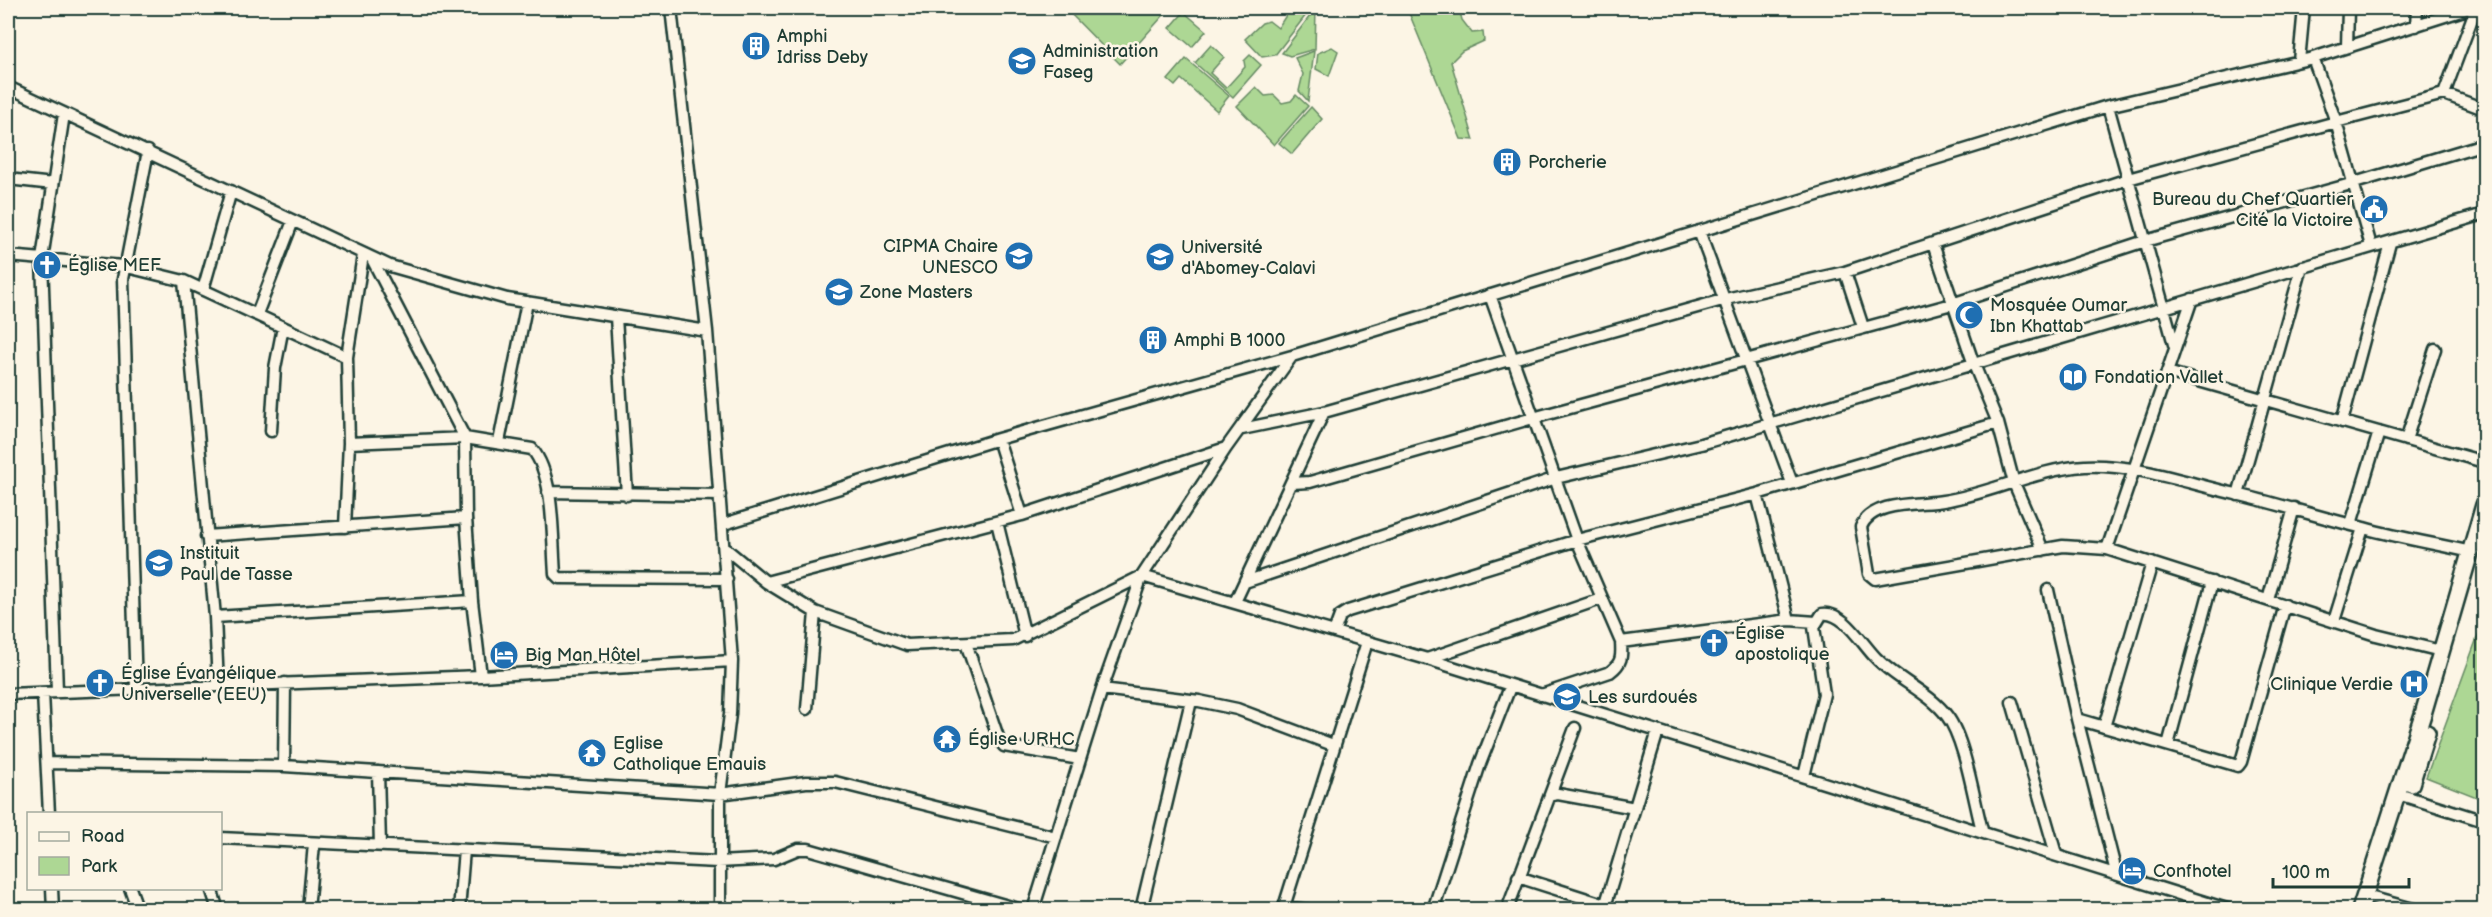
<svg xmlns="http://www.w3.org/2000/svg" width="2492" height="917" viewBox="0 0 2492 917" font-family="'Balsamiq Sans',sans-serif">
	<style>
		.green { fill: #add794; stroke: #668a64; stroke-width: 1.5 }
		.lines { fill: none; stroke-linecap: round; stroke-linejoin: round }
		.minor-casing { stroke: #1f3d34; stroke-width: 15 }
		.secondary-casing { stroke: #1f3d34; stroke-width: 20 }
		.minor { stroke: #fcf5e5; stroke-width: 10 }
		.secondary { stroke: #fcf5e5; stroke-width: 15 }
		.labels { text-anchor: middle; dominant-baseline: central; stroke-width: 5; stroke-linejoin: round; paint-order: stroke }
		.poi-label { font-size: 18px; fill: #1f3d34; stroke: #fcf5e5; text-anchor: start }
	</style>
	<rect width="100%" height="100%" fill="#fcf5e5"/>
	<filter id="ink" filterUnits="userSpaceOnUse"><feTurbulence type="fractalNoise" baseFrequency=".0167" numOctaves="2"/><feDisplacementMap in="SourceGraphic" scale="12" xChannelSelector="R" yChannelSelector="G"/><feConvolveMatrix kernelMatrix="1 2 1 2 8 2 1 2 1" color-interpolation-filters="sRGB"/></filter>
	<g filter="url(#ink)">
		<path class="green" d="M1065,8H1170L1120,64Z
			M1316,8L1315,49L1290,56L1282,53Z
			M1407,8H1459L1462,20L1472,33L1483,32L1484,41L1462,51L1451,62L1474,140L1461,139Z
			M1290,9L1306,15L1275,55L1262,57L1245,39L1262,23L1269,21L1278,28Z
			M1184,12L1206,31L1192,47L1170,28Z
			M1211,45L1224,57L1210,73L1226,88L1245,67L1244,61L1250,55L1261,65L1233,97L1195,63Z
			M1332,47L1338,51L1329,76L1316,69L1318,53Z
			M1314,51L1308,101L1299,91L1303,74L1295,58Z
			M1186,59L1229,96L1217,111L1181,79L1175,86L1168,80Z
			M1256,87L1265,96L1274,95L1282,103L1291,101L1296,95L1308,106L1274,145L1237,106Z
			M1311,107L1322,119L1292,154L1279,143Z
			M2484,619V800L2426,777Z"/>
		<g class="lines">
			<g class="minor-casing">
				<path id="minor" d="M671,8L707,331L732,661L730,714L720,794V910
					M2416,26L2417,8
					M2347,47L2348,8
					M2313,58L2336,122L2371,246
					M2299,61L2304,8
					M8,87L390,266L507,299L707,331
					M2444,94L2476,8
					M2108,106L2175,348
					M8,179L53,184
					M1699,231L1792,483
					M1933,244L1973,362L1998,423L2014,483L2043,550
					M8,256L123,266L184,281L347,357
					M372,259L465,438L466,518L472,601L481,676
					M1845,272L1863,327
					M184,281L215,617L218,686
					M203,290L231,191
					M1490,295L1577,540L1621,642C1622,657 1622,663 1610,672L1541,695
					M257,314L293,221
					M616,317L627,495
					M2167,372L2484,462
					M2342,422L2390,243
					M1242,429L1324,412L1726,299L1845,272L2128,179L2336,122L2444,94L2484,109
					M271,431L275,368L283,327
					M998,439L1022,515
					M2406,440L2435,349
					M499,442L527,302
					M349,443L465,438L532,449C555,476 552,538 555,574L559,578L727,579
					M1292,483L1310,482L1533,418L1952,304L2145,241L2351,184L2484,144
					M548,492L720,495
					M2238,495L2302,267
					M997,522L1025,636
					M724,524L998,439L1292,356L2108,106L2313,58L2470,8
					M2351,524L2379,432
					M345,527L349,443L347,357L363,255
					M206,536L466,518
					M726,549L766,582L815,612L907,645L1013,640L1142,576L1427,659L2230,910
					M2107,549L2192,299
					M766,582L1022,515L1226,448
					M1245,582L1556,478L1701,444L2484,214
					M2048,590L2077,719L2116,872
					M2268,600L2294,508
					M1235,602L1324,412
					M215,617L472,601
					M1789,620L1816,622
					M2334,621L2363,528
					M1334,632L1340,616L1348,611L1577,540L1757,494L1998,423
					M1621,642L1789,620L1757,494
					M966,643L999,740L1004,746L1080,759
					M2441,651L2376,635L2107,549L2063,546L1875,579L1869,574L1861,527C1872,500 1920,505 1943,501C1991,494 2036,469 2085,466C2137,464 2186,483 2236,494C2280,504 2321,518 2364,528C2400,538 2436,544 2471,552
					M1427,659L1601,599
					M136,689L123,279L148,151
					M1102,689L1199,701L1237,709L1333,745
					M57,691L42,259L64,114
					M43,693L49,814
					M8,694L481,676L732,661
					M2012,702L2056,854
					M807,709L815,612
					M2077,719L2238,766L2241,762L2285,605
					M2104,727L2152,563
					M2168,745L2212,582
					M48,763L284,766L720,794L806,782H835L1056,837
					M284,766L285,683
					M378,772L380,845
					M1804,776L1824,694L1814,627L1822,614C1843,610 1862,644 1876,658C1897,680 1929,692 1947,716C1965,739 1974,801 1982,830
					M2398,794L2484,821
					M1552,795L1558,794L1635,808
					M220,838L718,862L774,859L798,849H808L1022,910
					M1518,877L1606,905
					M52,888L53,910
					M130,888L138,910
					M211,888L218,910
					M2373,898L2417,910
					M1284,907L1308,910
					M308,910L314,844
					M459,910L464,850
					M1033,910L1102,689L1142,576L1226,448L1292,356
					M1141,910L1191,701
					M1283,910L1367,642
					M1433,910L1480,764L1510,687
					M1507,910L1575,728
					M1604,910L1658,731"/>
			</g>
			<g class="secondary-casing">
				<path id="secondary" d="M2411,784L2427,733
					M2360,910L2423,714L2484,505"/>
			</g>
			<use href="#minor" class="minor"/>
			<use href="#secondary" class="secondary"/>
		</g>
	</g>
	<defs>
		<g id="building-disc" transform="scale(1.5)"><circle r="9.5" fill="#1f6fb2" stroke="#fcf5e5"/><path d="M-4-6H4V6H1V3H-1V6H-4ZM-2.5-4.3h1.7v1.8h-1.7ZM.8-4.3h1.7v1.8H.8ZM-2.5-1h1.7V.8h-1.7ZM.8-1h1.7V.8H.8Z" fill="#fff"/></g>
		<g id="university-disc" transform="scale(1.5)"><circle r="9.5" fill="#1f6fb2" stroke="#fcf5e5"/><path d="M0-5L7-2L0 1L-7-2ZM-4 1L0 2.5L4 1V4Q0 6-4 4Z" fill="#fff"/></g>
		<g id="civic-disc" transform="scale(1.5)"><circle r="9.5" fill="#1f6fb2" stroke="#fcf5e5"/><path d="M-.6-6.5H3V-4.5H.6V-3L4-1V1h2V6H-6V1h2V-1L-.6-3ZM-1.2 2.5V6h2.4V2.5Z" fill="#fff"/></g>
		<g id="church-disc" transform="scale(1.5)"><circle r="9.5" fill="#1f6fb2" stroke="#fcf5e5"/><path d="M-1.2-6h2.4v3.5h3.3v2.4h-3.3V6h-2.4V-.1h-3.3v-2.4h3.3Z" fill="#fff"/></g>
		<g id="mosque-disc" transform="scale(1.5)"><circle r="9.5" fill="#1f6fb2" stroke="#fcf5e5"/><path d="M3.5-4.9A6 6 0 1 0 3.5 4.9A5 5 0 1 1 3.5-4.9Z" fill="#fff"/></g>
		<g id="library-disc" transform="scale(1.5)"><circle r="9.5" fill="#1f6fb2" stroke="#fcf5e5"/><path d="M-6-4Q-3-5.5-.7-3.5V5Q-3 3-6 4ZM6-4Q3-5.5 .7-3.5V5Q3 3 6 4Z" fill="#fff"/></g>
		<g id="hotel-disc" transform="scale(1.5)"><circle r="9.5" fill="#1f6fb2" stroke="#fcf5e5"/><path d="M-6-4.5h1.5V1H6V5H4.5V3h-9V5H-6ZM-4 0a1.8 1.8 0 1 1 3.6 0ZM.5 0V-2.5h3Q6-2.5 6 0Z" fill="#fff"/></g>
		<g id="hospital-disc" transform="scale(1.5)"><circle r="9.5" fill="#1f6fb2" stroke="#fcf5e5"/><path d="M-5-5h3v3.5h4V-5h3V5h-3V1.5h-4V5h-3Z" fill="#fff"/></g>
		<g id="school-disc" transform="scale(1.5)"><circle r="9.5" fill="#1f6fb2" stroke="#fcf5e5"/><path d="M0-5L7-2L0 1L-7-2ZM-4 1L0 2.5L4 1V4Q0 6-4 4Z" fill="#fff"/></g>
		<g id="temple-disc" transform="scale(1.5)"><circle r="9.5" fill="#1f6fb2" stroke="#fcf5e5"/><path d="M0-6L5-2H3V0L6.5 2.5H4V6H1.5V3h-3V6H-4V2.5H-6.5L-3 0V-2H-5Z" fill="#fff"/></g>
	</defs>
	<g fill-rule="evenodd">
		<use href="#building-disc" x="756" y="46"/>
		<use href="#university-disc" x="1022" y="61"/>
		<use href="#building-disc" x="1507" y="162"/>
		<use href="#civic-disc" x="2374" y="209"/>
		<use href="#university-disc" x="1019" y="256"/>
		<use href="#university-disc" x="1160" y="257"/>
		<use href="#church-disc" x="47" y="265"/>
		<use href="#university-disc" x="839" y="292"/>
		<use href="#mosque-disc" x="1969" y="315"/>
		<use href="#building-disc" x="1153" y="340"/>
		<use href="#library-disc" x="2073" y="377"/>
		<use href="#university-disc" x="159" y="563"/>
		<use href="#church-disc" x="1714" y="643"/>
		<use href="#hotel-disc" x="504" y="655"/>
		<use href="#church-disc" x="100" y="683"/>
		<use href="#hospital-disc" x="2414" y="684"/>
		<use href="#school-disc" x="1567" y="697"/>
		<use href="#temple-disc" x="947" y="739"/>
		<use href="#temple-disc" x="592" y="753"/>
		<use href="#hotel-disc" x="2132" y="871"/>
	</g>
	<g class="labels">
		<g class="poi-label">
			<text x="777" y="36">Amphi<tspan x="777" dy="21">Idriss Deby</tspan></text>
			<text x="1043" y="51">Administration<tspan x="1043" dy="21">Faseg</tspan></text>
			<text x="1528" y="162">Porcherie</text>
			<text x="2353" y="199" text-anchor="end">Bureau du Chef Quartier<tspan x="2353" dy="21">Cité la Victoire</tspan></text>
			<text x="998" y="246" text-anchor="end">CIPMA Chaire<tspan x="998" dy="21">UNESCO</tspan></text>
			<text x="1181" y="247">Université<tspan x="1181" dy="21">d'Abomey-Calavi</tspan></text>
			<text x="68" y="265">Église MEF</text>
			<text x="860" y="292">Zone Masters</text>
			<text x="1990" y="305">Mosquée Oumar<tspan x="1990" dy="21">Ibn Khattab</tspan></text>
			<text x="1174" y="340">Amphi B 1000</text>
			<text x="2094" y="377">Fondation Vallet</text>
			<text x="180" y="553">Instituit<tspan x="180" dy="21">Paul de Tasse</tspan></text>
			<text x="1735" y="633">Église<tspan x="1735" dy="21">apostolique</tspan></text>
			<text x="525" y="655">Big Man Hôtel</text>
			<text x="121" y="673">Église Évangélique<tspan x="121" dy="21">Universelle (EEU)</tspan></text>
			<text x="2393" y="684" text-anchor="end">Clinique Verdie</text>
			<text x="1588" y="697">Les surdoués</text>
			<text x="968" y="739">Église URHC</text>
			<text x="613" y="743">Eglise<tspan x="613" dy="21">Catholique Emauis</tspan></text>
			<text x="2153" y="871">Confhotel</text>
		</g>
	</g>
	<rect width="2492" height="917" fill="none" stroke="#fcf5e5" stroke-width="30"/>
	<rect x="15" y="15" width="2462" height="887" fill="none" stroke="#1f3d34" stroke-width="2" filter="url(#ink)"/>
	<rect x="27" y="812" width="195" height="78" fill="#fcf5e5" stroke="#a4ab9e" stroke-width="1.5"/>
	<rect x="39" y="832" width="30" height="9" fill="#fcf5e5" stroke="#a4ab9e" stroke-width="1.5"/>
	<text x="81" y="842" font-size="18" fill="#1f3d34">Road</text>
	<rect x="39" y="857" width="30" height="18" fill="#add794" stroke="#a4ab9e" stroke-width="1.5"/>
	<text x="81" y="872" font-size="18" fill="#1f3d34">Park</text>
	<path d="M2273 878v9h136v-9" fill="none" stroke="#1f3d34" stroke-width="3"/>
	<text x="2282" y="878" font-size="18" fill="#1f3d34" stroke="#fcf5e5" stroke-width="4.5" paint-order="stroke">100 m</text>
</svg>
